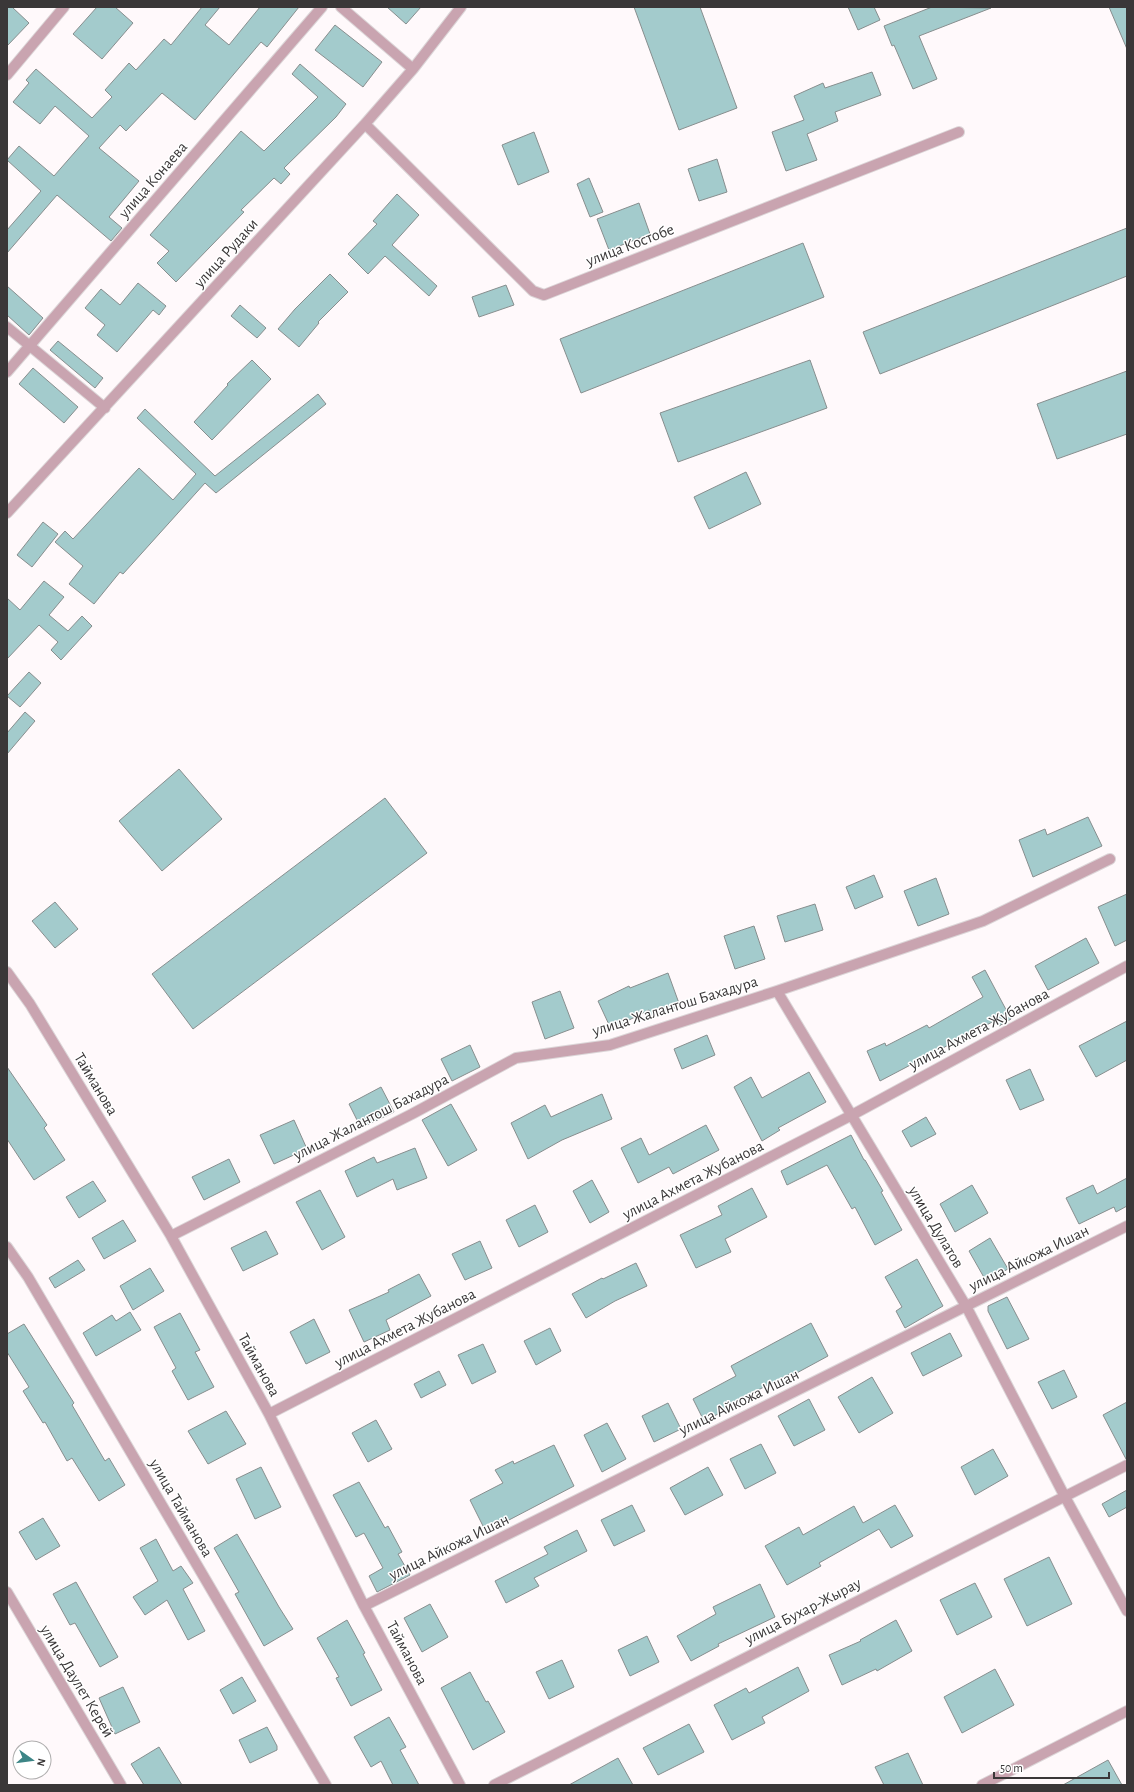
<svg xmlns="http://www.w3.org/2000/svg" width="1134" height="1792" viewBox="0 0 1134 1792" font-family="'Alegreya Sans',sans-serif">
	<style>
		.building { fill: #a3cbcc; stroke: #878e8e }
		.lines { fill: none; stroke-linecap: round; stroke-linejoin: round }
		.minor-casing { stroke: #dcd6d8; stroke-width: 12 }
		.minor { stroke: #c9a4b0; stroke-width: 10 }
		.labels { text-anchor: middle; dominant-baseline: central; stroke-width: 3; stroke-linejoin: round; paint-order: stroke }
		.street-label { font-size: 16px; fill: #3a3738; stroke: #fff }
	</style>
	<rect width="100%" height="100%" fill="#fff9fb"/>
	<path class="building" d="M7,7H12L29,23L7,46Z
		M97,7H115L133,23L102,59L73,34Z
		M202,7H220L205,25L229,45L260,7H299L267,47L261,42L195,120L162,93L126,131L120,125L99,148L139,181L109,217L122,228L111,241L57,195L7,253V230L41,191L7,160L19,146L54,176L89,136L55,106L40,124L13,102L29,83L26,80L36,69L92,118L112,97L105,90L129,63L136,70L164,39L171,45Z
		M387,7H421L406,24Z
		M634,7H700L737,108L679,130Z
		M848,7H874L880,20L858,30Z
		M932,7L991,8L919,36L937,79L913,89L894,45L892,46L884,26Z
		M1109,7H1127V49Z
		M335,25L382,62L363,87L315,50Z
		M300,64L346,104L336,117L284,168L290,174L281,184L274,178L241,210L244,212L176,282L157,263L169,251L150,235L241,131L264,151L318,97L292,74Z
		M872,72L881,95L835,112L838,121L807,134L817,160L786,171L772,132L804,120L794,96L823,83L825,88Z
		M534,132L549,172L518,185L502,145Z
		M717,159L727,192L699,201L688,169Z
		M589,178L603,212L590,217L577,184Z
		M397,194L419,215L392,245L437,286L429,296L385,256L368,274L348,254L377,224L373,221Z
		M639,203L650,234L609,250L597,219Z
		M1127,228V276L880,374L863,332Z
		M803,243L824,297L581,393L560,339Z
		M330,274L348,292L318,322L319,323L299,347L278,329L295,309Z
		M138,283L166,306L159,315L153,310L117,352L97,335L105,325L85,308L101,289L120,305Z
		M506,285L514,305L479,317L472,297Z
		M7,286L43,318L29,335L7,315Z
		M240,305L266,328L257,338L231,316Z
		M58,341L103,378L95,388L50,350Z
		M252,360L271,379L212,440L194,422L228,385L227,384Z
		M810,360L827,408L678,462L660,413Z
		M33,368L78,407L64,423L19,384Z
		M1127,371V434L1057,459L1037,404Z
		M318,394L326,404L216,493L205,483L123,574L120,572L94,604L69,584L83,566L55,542L65,531L73,539L139,468L173,500L196,474L137,418L145,409L215,476Z
		M746,472L761,504L709,529L694,497Z
		M43,522L58,534L32,567L17,555Z
		M44,581L64,597L49,615L68,631L82,616L92,626L61,660L51,650L58,642L39,625L7,659V598L20,610Z
		M29,672L41,683L20,707L7,696Z
		M25,712L35,721L7,754V733Z
		M179,769L222,819L162,871L119,821Z
		M385,798L427,853L193,1029L152,974Z
		M1088,817L1102,846L1033,877L1019,840L1045,829L1047,835Z
		M874,875L883,897L855,909L846,887Z
		M936,878L949,914L918,926L904,891Z
		M1127,894V940L1115,946L1098,907Z
		M55,902L78,929L55,948L32,921Z
		M815,904L823,930L785,942L777,916Z
		M754,926L765,959L735,969L724,936Z
		M1086,938L1099,963L1048,990L1035,966Z
		M985,970L1011,1019L999,1026L996,1020L880,1081L867,1051L885,1043L886,1046L927,1025L929,1028L983,997L972,977Z
		M668,973L680,1006L651,1017L649,1010L611,1029L598,1001L629,986L630,988Z
		M560,991L574,1028L545,1039L532,1002Z
		M1127,1021V1060L1096,1077L1079,1046Z
		M707,1035L715,1055L682,1069L674,1049Z
		M470,1045L480,1067L452,1081L441,1059Z
		M7,1067L47,1125L44,1128L65,1160L34,1180L7,1139Z
		M1030,1069L1044,1100L1020,1110L1006,1080Z
		M809,1072L826,1102L778,1128L780,1130L762,1141L734,1087L751,1077L762,1098Z
		M381,1087L394,1112L361,1128L349,1104Z
		M602,1094L612,1119L562,1140L528,1159L511,1123L545,1105L551,1117Z
		M451,1104L477,1150L448,1166L422,1120Z
		M926,1117L936,1134L911,1147L902,1131Z
		M294,1120L307,1149L274,1164L260,1135Z
		M706,1125L719,1150L673,1174L669,1167L638,1183L621,1148L641,1138L649,1155Z
		M851,1135L864,1160H865L883,1191L881,1192L902,1230L875,1245L855,1207L852,1209L827,1165L787,1185L781,1171Z
		M415,1148L427,1178L397,1190L393,1179L357,1197L345,1171L374,1157L377,1163Z
		M229,1159L240,1182L204,1200L192,1177Z
		M1127,1178V1206L1116,1212L1114,1207L1079,1224L1066,1198L1093,1185L1097,1194Z
		M592,1180L609,1212L590,1223L573,1191Z
		M93,1181L106,1201L79,1218L66,1197Z
		M972,1185L988,1213L955,1232L940,1204Z
		M752,1188L767,1217L725,1239L731,1252L696,1268L680,1235L722,1215L718,1206Z
		M320,1190L345,1237L322,1250L296,1202Z
		M535,1205L548,1232L519,1247L506,1220Z
		M123,1220L136,1241L104,1259L92,1238Z
		M266,1231L278,1254L243,1271L231,1248Z
		M990,1238L1008,1269L986,1281L969,1251Z
		M480,1241L492,1268L465,1280L452,1254Z
		M917,1259L943,1306L905,1328L896,1311L902,1307L885,1277Z
		M78,1260L85,1270L55,1288L49,1278Z
		M636,1263L647,1286L615,1301L586,1318L572,1294L602,1278L603,1279Z
		M150,1268L164,1291L133,1310L120,1286Z
		M419,1274L431,1296L386,1320L390,1330L364,1342L349,1310L389,1292L388,1290Z
		M1007,1297L1029,1339L1007,1349L988,1311V1306Z
		M130,1312L141,1330L96,1356L83,1333L112,1315L116,1321Z
		M180,1313L200,1350L195,1352L214,1387L188,1400L172,1371L176,1368L154,1327Z
		M314,1319L330,1352L306,1364L290,1332Z
		M811,1323L828,1356L793,1375L792,1373L740,1399L742,1402L704,1421L693,1399L736,1376L731,1366Z
		M24,1324L74,1403L72,1405L105,1461L109,1458L125,1485L99,1501L72,1458L67,1461L45,1422L43,1423L23,1391L29,1387L7,1352V1334Z
		M550,1328L561,1351L536,1365L524,1341Z
		M950,1333L962,1356L923,1376L911,1353Z
		M483,1344L496,1372L472,1384L458,1355Z
		M1064,1370L1077,1397L1052,1409L1038,1382Z
		M439,1371L446,1385L421,1398L414,1384Z
		M872,1377L893,1413L859,1433L838,1397Z
		M809,1399L825,1430L794,1446L778,1416Z
		M1127,1402V1459H1126L1103,1415Z
		M668,1403L681,1429L654,1442L642,1416Z
		M226,1411L246,1444L208,1464L188,1431Z
		M376,1420L392,1449L368,1462L352,1433Z
		M607,1423L626,1459L602,1472L584,1435Z
		M761,1444L776,1473L745,1489L730,1459Z
		M554,1445L574,1486L486,1532L470,1500L503,1483L495,1470L513,1461L514,1464Z
		M993,1449L1008,1476L975,1495L961,1467Z
		M261,1467L281,1507L255,1519L236,1479Z
		M708,1467L723,1495L685,1515L670,1488Z
		M359,1482L385,1528L388,1526L402,1552L398,1554L410,1575L377,1592L369,1576L383,1568L364,1533L356,1537L333,1495Z
		M1127,1490V1507L1109,1517L1102,1504Z
		M632,1505L645,1531L614,1546L601,1520Z
		M895,1505L913,1536L891,1548L879,1529L819,1563L821,1566L787,1585L765,1546L799,1527L803,1535L854,1506L863,1523Z
		M43,1518L60,1546L36,1560L19,1532Z
		M577,1530L587,1551L534,1578L539,1586L506,1603L495,1581L548,1554L544,1547Z
		M237,1534L279,1607L293,1629L264,1646L235,1594L239,1592L214,1548Z
		M156,1539L173,1571L181,1566L193,1583L183,1589L205,1631L188,1640L167,1600L145,1615L133,1597L158,1581L140,1548Z
		M1049,1557L1072,1604L1027,1626L1004,1579Z
		M76,1582L118,1657L100,1667L75,1623L70,1625L53,1594Z
		M975,1583L992,1617L957,1635L940,1600Z
		M760,1584L775,1617L718,1644L719,1646L691,1661L677,1636L716,1614L713,1607Z
		M430,1604L448,1637L422,1652L404,1618Z
		M347,1620L365,1653L363,1654L382,1690L351,1706L336,1678L339,1677L317,1638Z
		M896,1620L912,1651L877,1671L876,1669L842,1685L829,1655L861,1641L860,1640Z
		M647,1636L659,1662L630,1676L618,1650Z
		M562,1660L574,1687L549,1699L536,1672Z
		M798,1667L809,1691L762,1717L765,1723L732,1740L714,1705L746,1688L749,1693Z
		M995,1669L1014,1705L962,1733L944,1697Z
		M470,1672L486,1702L488,1701L505,1732L473,1750L441,1688Z
		M242,1677L256,1701L233,1714L220,1690Z
		M123,1687L140,1722L115,1734L99,1698Z
		M389,1717L406,1747L400,1750L419,1785H393L381,1761L371,1767L354,1737Z
		M689,1724L704,1752L658,1775L643,1748Z
		M267,1727L277,1746V1750L250,1763L239,1740Z
		M159,1747L182,1785H144L131,1764Z
		M908,1753L923,1785H884L875,1767Z
		M618,1758L633,1785H569Z
		M1108,1760L1122,1785H1063Z"/>
	<g class="lines">
		<g class="minor-casing">
			<path id="minor" d="M341,7L413,69
				M7,75L64,7
				M365,124L533,291L544,295L959,132
				M7,327L105,408
				M7,372L322,7
				M7,513L365,124L413,69L461,7
				M7,972L30,1004L171,1236L269,1414L364,1606L460,1785
				M777,991L966,1306L1064,1495L1127,1611
				M171,1236L412,1114L516,1058L610,1045L777,991L983,921L1110,859
				M7,1247L28,1277L326,1785
				M269,1414L852,1115L1127,966
				M7,1592L121,1785
				M364,1606L1127,1226
				M494,1785L1127,1465
				M982,1785L1127,1711"/>
		</g>
		<use href="#minor" class="minor"/>
	</g>
	<g class="labels">
		<g class="street-label">
			<text transform="translate(153 180) rotate(-49)">улица Конаева</text>
			<text transform="translate(630 245) rotate(-21)">улица Костобе</text>
			<text transform="translate(226 253) rotate(-48)">улица Рудаки</text>
			<text transform="translate(675 1006) rotate(-17)">улица Жалантош Бахадура</text>
			<text transform="translate(979 1029) rotate(-28)">улица Ахмета Жубанова</text>
			<text transform="translate(96 1084) rotate(59)">Тайманова</text>
			<text transform="translate(371 1117) rotate(-27)">улица Жалантош Бахадура</text>
			<text transform="translate(693 1180) rotate(-27)">улица Ахмета Жубанова</text>
			<text transform="translate(936 1227) rotate(59)">улица Дулатов</text>
			<text transform="translate(1029 1258) rotate(-26)">улица Айкожа Ишан</text>
			<text transform="translate(405 1328) rotate(-27)">улица Ахмета Жубанова</text>
			<text transform="translate(259 1365) rotate(61)">Тайманова</text>
			<text transform="translate(739 1402) rotate(-26)">улица Айкожа Ишан</text>
			<text transform="translate(181 1508) rotate(60)">улица Тайманова</text>
			<text transform="translate(449 1547) rotate(-26)">улица Айкожа Ишан</text>
			<text transform="translate(803 1611) rotate(-27)">улица Бухар-Жырау</text>
			<text transform="translate(407 1653) rotate(62)">Тайманова</text>
			<text transform="translate(77 1681) rotate(59)">улица Даулет Керей</text>
		</g>
	</g>
	<rect width="1134" height="1792" fill="none" stroke="#3a3738" stroke-width="16"/>
	<g transform="translate(32 1760) rotate(104)"><circle r="19" fill="#ffffff" stroke="#b0afaf"/>
	<path d="M0-3L7 15L0 10L-7 15Z" fill="#3c8586"/>
	<text y="-6" font-size="11" font-weight="bold" text-anchor="middle" fill="#3a3738">N</text>
	</g>
	<path d="M994 1772v6h115v-6" fill="none" stroke="#3a3738" stroke-width="2"/>
	<text x="1000" y="1772" font-size="12" fill="#3a3738" stroke="#ffffff" stroke-width="3" paint-order="stroke">50 m</text>
</svg>
